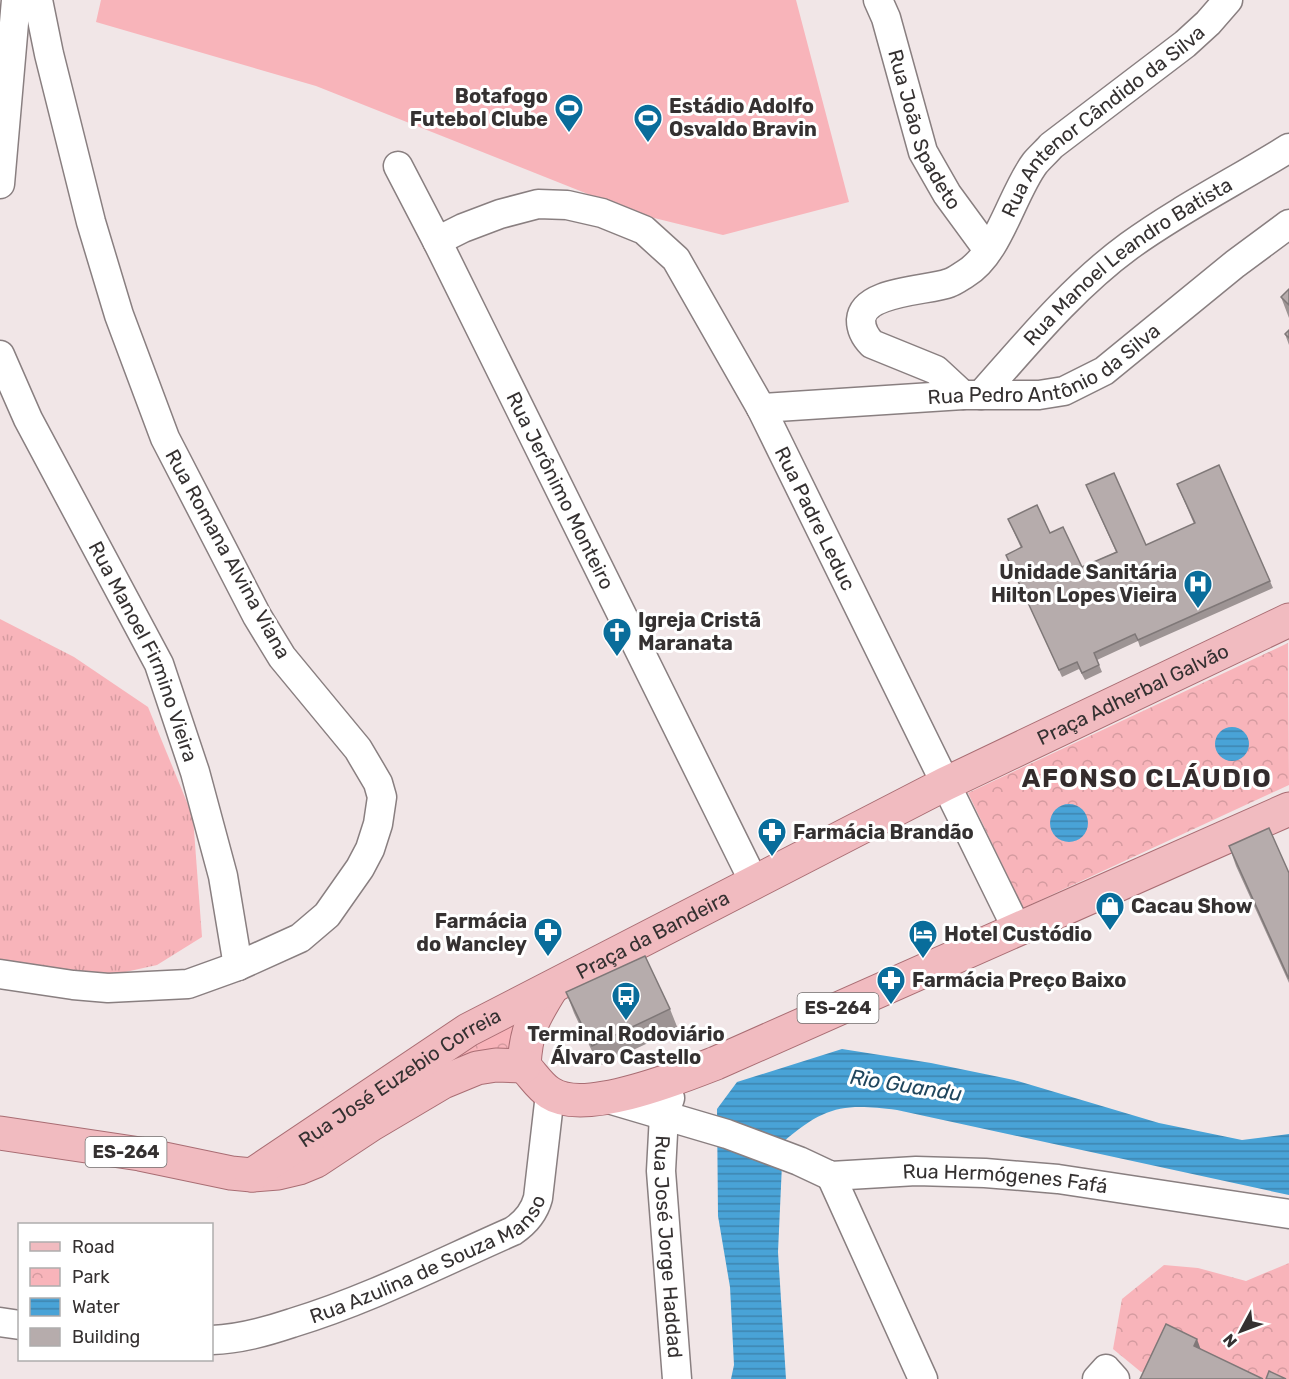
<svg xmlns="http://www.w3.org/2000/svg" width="1289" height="1379" viewBox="0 0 1289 1379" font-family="Rubik,sans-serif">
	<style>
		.grass { fill: url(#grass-tufts) }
		.park { fill: url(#park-crowns) }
		.garden { fill: #f8b4ba }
		.water { fill: url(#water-rules) }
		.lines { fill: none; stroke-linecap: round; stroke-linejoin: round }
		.minor-casing { stroke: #897f80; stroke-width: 31 }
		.major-casing { stroke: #a96d73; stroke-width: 35 }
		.minor { stroke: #fff; stroke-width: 28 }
		.major { stroke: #f1bbc0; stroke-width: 33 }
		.wall { fill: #9d9494 }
		.shaded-wall { fill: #7f7878 }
		.building { fill: #b6acac; stroke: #7f7878; stroke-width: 1.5 }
		.labels { text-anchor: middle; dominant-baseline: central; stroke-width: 6; stroke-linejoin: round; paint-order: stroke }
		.shield { fill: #fff; stroke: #726f6f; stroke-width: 1.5 }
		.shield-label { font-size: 18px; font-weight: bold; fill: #353131 }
		.poi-label { font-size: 20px; font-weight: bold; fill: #353131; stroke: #fff; text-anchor: start }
		.street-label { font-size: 20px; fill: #353131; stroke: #fff }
		.water-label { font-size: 21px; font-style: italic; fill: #20465d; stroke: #fff }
		.district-label { font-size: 26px; font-weight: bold; letter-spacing: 1.5px; fill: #342c2d; stroke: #fff }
	</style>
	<defs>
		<pattern id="grass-tufts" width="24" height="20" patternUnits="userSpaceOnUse" patternTransform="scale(1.5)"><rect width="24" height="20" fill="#f8b4ba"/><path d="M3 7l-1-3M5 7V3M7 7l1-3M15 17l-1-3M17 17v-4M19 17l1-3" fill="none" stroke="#d59ba0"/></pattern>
		<pattern id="park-crowns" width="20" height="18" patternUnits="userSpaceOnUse" patternTransform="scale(1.5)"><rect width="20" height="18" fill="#f8b4ba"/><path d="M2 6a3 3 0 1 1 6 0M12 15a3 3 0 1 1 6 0" fill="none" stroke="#d59ba0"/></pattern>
		<pattern id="water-rules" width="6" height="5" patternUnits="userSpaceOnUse" patternTransform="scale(1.5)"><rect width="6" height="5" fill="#49a3d7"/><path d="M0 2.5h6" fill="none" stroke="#3e85af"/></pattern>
	</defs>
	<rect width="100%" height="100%" fill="#f1e6e7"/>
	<path class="grass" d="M0,619L74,657L148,707L193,817L202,937L157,965L71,984L0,980Z"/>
	<path class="park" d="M1288,643L1289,785L1023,908L968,793Z
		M516,1018L511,1051L362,1118Z
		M1289,1263V1379H1243L1188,1369L1141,1372L1113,1349L1122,1299L1164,1265L1198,1268L1246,1281Z"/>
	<path class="garden" d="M101,0H796L849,202L723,235L638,214L316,86L96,22Z"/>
	<path class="water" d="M1215 744a17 17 0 1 1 34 0a17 17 0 1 1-34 0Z
		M1050 823a19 19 0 1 1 38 0a19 19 0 1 1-38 0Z
		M842,1049L931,1063L1014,1080L1159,1123L1242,1140L1289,1134V1195L897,1110C843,1103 825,1106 783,1142L778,1252L786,1379H731L734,1365L730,1287L718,1216L717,1109L737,1082Z"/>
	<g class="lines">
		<g class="minor-casing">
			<g id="minor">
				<path id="s1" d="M878,0L886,18L923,152L947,194L988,250"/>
				<path id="s2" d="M398,166L437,241L754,882"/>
				<path d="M0,184L16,0"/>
				<path id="s3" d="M437,241L463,228L500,214L538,204L567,205L602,213L644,230L676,259L761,408L1017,929"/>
				<path id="s4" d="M0,355L28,419L159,664L195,772L223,876L238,966"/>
				<path id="s5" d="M963,395L936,370L872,344C865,337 861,330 861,320C863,290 929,291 949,283C955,281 960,277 965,274C999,254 1012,193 1035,163C1040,157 1046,152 1051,146L1185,44L1208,23L1228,0"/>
				<path id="s6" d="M981,395C1027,343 1073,287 1129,246C1180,209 1236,181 1289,148"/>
				<path id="s7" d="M761,408L963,395H1039L1064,391L1104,371L1235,264L1289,224"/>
				<path d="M0,974L73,985L108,988L188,984L238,966L300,938L327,915L360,868L370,849L378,824L382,797L378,783L358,749L282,657L257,616L165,438L119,315L91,222L49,54L38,0"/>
				<path id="s8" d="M605,1098L727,1134L799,1161L831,1176L916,1171L985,1173L1058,1179L1289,1214"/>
				<path id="s9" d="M670,1098L664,1115L661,1171L677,1379"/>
				<path d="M831,1176L923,1379"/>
				<path d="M0,1322L20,1325"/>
				<path id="s10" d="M212,1340C240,1339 265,1332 292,1323C368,1300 440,1263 513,1231C525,1223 534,1213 538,1198L550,1094"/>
				<path d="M1097,1379L1106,1369L1115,1379"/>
			</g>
		</g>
		<g class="major-casing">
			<g id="major">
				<path d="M524,1066C532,1074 540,1087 550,1093C584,1116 680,1077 716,1063L1289,809"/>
				<path d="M524,1066C526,1030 533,1018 551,989"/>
				<path d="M0,1133L140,1154L231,1173L252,1175L278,1173L299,1168L316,1161L372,1124L443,1082L477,1068L496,1065L524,1066"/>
				<path id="s11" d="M252,1175L468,1030L945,784L1289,620"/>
			</g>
		</g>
		<use href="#minor" class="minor"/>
		<use href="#major" class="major"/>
	</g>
	<path class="wall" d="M1289,289V318L1281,297Z
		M1289,330V345L1285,334Z
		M1177,484L1270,581L1273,588L1140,647L1138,641L1097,660L1102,672L1085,680L1079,669L1062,677L1006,555L1021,548L1008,519L1050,533L1082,567L1116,552L1086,485L1146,545L1194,524Z
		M1229,846L1289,873V983L1236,866Z
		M566,992L670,1009L678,1029L599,1066L574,1013Z"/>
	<path class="shaded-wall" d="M1197,1339L1202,1353L1194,1346Z"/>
	<path class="building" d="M1289,289V305L1281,297Z
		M1289,330V338L1285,334Z
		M1219,465L1270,581L1138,640L1135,634L1094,653L1099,665L1082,673L1077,662L1059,670L1006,555L1022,547L1008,519L1037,505L1050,533L1063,527L1082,567L1117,552L1086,485L1114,473L1146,545L1195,523L1177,484Z
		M1269,828L1289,873V979L1229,846Z
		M645,956L670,1009L592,1046L566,992Z
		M1166,1324L1197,1339L1194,1346L1263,1379H1140Z
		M1269,1371L1286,1379H1266Z"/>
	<defs>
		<g id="stadium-pin" transform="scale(1.5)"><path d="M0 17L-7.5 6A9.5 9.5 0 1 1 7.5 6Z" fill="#096d9b" stroke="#fff"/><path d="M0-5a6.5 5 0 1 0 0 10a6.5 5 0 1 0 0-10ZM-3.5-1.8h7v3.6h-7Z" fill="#fff"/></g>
		<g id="hospital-pin" transform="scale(1.5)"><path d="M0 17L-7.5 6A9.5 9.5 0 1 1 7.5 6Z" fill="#096d9b" stroke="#fff"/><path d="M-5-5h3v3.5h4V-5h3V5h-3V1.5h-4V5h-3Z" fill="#fff"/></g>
		<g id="church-pin" transform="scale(1.5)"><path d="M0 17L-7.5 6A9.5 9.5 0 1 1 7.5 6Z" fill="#096d9b" stroke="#fff"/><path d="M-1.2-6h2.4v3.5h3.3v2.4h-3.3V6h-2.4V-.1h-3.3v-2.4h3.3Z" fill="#fff"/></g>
		<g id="pharmacy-pin" transform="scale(1.5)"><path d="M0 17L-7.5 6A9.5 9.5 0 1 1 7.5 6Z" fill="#096d9b" stroke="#fff"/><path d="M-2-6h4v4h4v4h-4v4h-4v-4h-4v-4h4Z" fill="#fff"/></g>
		<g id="shop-pin" transform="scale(1.5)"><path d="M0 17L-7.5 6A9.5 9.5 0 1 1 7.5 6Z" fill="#096d9b" stroke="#fff"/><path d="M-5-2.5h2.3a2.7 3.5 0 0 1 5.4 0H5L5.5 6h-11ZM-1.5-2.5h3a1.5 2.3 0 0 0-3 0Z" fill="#fff"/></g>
		<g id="hotel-pin" transform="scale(1.5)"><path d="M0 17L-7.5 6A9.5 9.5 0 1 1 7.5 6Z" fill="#096d9b" stroke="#fff"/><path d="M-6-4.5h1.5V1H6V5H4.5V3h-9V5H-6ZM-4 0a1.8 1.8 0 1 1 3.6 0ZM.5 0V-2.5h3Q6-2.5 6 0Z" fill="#fff"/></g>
		<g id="bus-pin" transform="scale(1.5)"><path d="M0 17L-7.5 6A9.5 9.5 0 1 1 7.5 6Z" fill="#096d9b" stroke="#fff"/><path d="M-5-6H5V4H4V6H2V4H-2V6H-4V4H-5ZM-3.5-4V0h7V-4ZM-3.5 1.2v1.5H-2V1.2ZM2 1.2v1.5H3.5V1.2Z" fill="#fff"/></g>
	</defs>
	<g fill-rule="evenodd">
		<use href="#stadium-pin" x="569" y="108"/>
		<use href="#stadium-pin" x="648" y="118"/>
		<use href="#hospital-pin" x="1198" y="584"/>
		<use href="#church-pin" x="617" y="632"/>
		<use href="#pharmacy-pin" x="772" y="832"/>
		<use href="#shop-pin" x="1110" y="906"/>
		<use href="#pharmacy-pin" x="548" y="932"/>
		<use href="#hotel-pin" x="923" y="934"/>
		<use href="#pharmacy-pin" x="891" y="980"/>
		<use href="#bus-pin" x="626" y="996"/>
	</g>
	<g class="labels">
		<g class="shield">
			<rect x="797.5" y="993" width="81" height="30" rx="4.5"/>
			<rect x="85.5" y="1137" width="81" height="30" rx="4.5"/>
		</g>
		<g class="shield-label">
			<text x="838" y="1008">ES-264</text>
			<text x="126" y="1152">ES-264</text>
		</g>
		<g class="poi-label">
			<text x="548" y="96" text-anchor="end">Botafogo<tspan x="548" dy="23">Futebol Clube</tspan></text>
			<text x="669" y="106">Estádio Adolfo<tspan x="669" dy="23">Osvaldo Bravin</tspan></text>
			<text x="1177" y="572" text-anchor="end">Unidade Sanitária<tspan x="1177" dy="23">Hilton Lopes Vieira</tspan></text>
			<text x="638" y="620">Igreja Cristã<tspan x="638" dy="23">Maranata</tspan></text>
			<text x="793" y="832">Farmácia Brandão</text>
			<text x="1131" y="906">Cacau Show</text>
			<text x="527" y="921" text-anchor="end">Farmácia<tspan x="527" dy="23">do Wancley</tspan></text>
			<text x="944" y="934">Hotel Custódio</text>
			<text x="912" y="980">Farmácia Preço Baixo</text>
			<text x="626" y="1034" text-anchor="middle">Terminal Rodoviário<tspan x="626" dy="23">Álvaro Castello</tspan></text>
		</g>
		<g class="street-label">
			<text stroke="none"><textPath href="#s5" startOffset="462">Rua Antenor Cândido da Silva</textPath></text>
			<text stroke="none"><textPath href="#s1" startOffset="138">Rua João Spadeto</textPath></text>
			<text stroke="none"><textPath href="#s6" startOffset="200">Rua Manoel Leandro Batista</textPath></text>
			<text stroke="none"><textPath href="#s7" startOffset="292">Rua Pedro Antônio da Silva</textPath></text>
			<text stroke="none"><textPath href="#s2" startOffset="363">Rua Jerônimo Monteiro</textPath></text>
			<text stroke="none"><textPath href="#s3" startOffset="556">Rua Padre Leduc</textPath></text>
			<text transform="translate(228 554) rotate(61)">Rua Romana Alvina Viana</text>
			<text stroke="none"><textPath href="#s4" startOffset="330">Rua Manoel Firmino Vieira</textPath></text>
			<text stroke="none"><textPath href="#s11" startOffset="1005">Praça Adherbal Galvão</textPath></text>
			<text stroke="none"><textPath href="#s11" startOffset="468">Praça da Bandeira</textPath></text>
			<text stroke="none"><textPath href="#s11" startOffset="177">Rua José Euzebio Correia</textPath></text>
			<text stroke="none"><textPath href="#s8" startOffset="414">Rua Hermógenes Fafá</textPath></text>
			<text stroke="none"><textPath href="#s9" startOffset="150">Rua José Jorge Haddad</textPath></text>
			<text stroke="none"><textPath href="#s10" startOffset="234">Rua Azulina de Souza Manso</textPath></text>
		</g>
		<g class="water-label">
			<text transform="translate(906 1085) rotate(9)">Rio Guandu</text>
		</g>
		<g class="district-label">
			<text x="1147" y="778">AFONSO CLÁUDIO</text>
		</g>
	</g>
	<rect x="18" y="1223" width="195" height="138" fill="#ffffff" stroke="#aeadad" stroke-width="1.5"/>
	<rect x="30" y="1242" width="30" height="9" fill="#f1bbc0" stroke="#aeadad" stroke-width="1.5"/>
	<text x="72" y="1253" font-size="18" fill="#353131">Road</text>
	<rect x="30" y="1268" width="30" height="18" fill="url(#park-crowns)" stroke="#aeadad" stroke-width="1.5"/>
	<text x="72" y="1283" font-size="18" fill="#353131">Park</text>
	<rect x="30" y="1298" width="30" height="18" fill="url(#water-rules)" stroke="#aeadad" stroke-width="1.5"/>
	<text x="72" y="1313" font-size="18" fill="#353131">Water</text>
	<rect x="30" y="1328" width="30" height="18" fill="#b6acac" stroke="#aeadad" stroke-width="1.5"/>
	<text x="72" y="1343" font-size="18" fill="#353131">Building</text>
	<g transform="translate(1241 1331) rotate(229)" stroke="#ffffff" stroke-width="4.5" paint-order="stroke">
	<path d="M0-4.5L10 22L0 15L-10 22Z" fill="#353131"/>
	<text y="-9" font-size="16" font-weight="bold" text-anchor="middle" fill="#353131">N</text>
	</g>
</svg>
